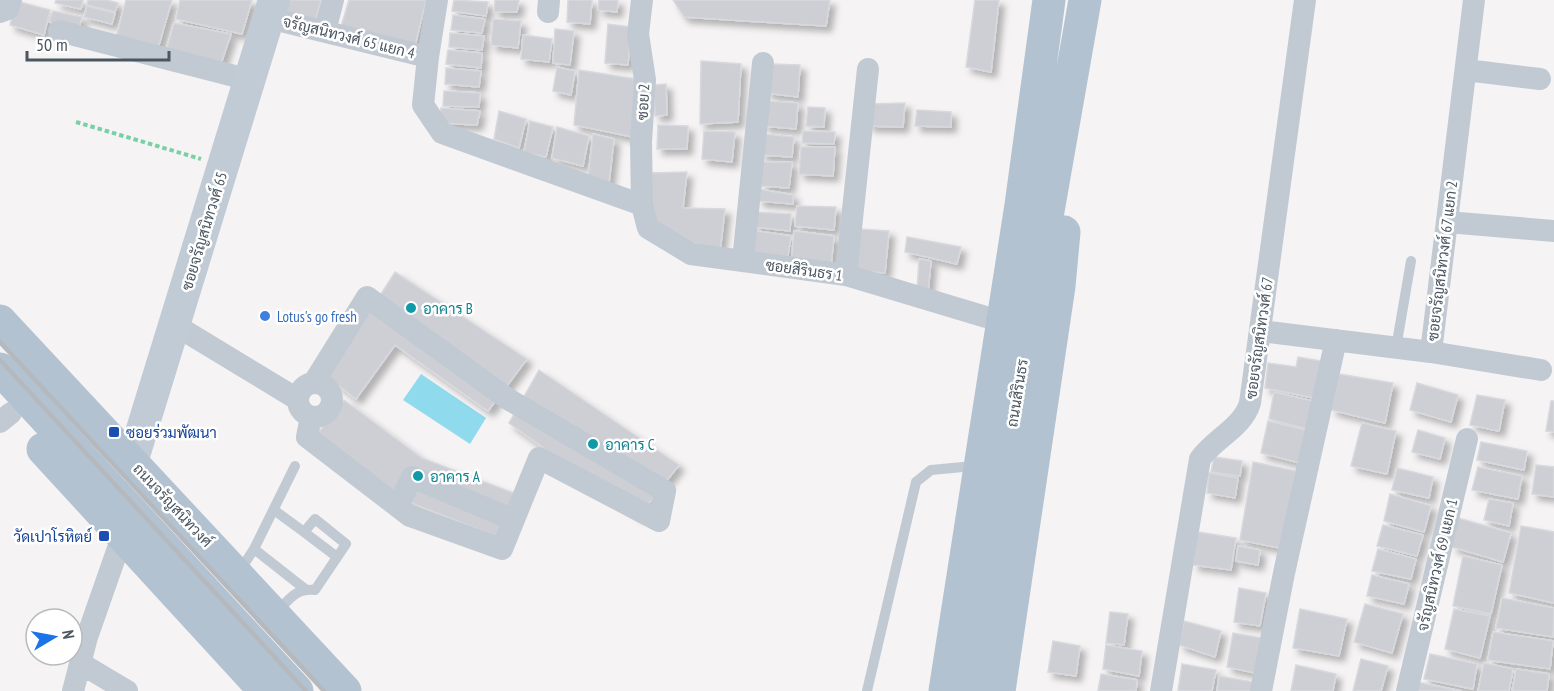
<svg xmlns="http://www.w3.org/2000/svg" width="1554" height="691" viewBox="0 0 1554 691" font-family="'PT Sans Narrow',Sarabun,sans-serif">
	<style>
		.water { fill: #90daee }
		.building { fill: #cdcfd5; stroke: #d7d9de; stroke-width: 1.5; filter: url(#shadow) }
		.lines { fill: none; stroke-linecap: round; stroke-linejoin: round }
		.path { stroke: #7ad0a6; stroke-width: 4; stroke-dasharray: 4.5 3; stroke-linecap: butt }
		.lane { stroke: #c1cad2; stroke-width: 10 }
		.street { stroke: #c1cad2; stroke-width: 22 }
		.secondary { stroke: #c1cbd6; stroke-width: 32 }
		.primary { stroke: #b3c2d1; stroke-width: 33 }
		.rail { stroke: #b5b8bd; stroke-width: 4.5 }
		.culture-dot { fill: #0f9aa8; stroke: #fff; stroke-width: 2 }
		.shop-dot { fill: #3f7fe0; stroke: #fff; stroke-width: 2 }
		.transit-dot { fill: #1a4fb4; stroke: #fff; stroke-width: 2 }
		.labels { text-anchor: middle; dominant-baseline: central; stroke-width: 5; stroke-linejoin: round; paint-order: stroke }
		.street-label { font-size: 15px; fill: #4a5661; stroke: #fff }
		.culture-label { font-size: 15px; fill: #0d838f; stroke: #fff; text-anchor: start }
		.shop-label { font-size: 15px; fill: #366cbe; stroke: #fff; text-anchor: start }
		.transit-label { font-size: 15px; fill: #164399; stroke: #fff; text-anchor: start }
	</style>
	<defs>
		<filter id="shadow"><feDropShadow dx="5.5" dy="5.5" stdDeviation="3" flood-color="#0004"/></filter>
	</defs>
	<rect width="100%" height="100%" fill="#f5f3f3"/>
	<path class="water" d="M421,374L486,418L470,444L403,400Z"/>
	<path class="building" d="M56,0H83L81,9L55,3Z
		M88,0H107L118,3L115,12L87,5Z
		M126,0H172L157,52L114,45Z
		M180,0H252L242,34L176,19Z
		M285,0H321L315,21L282,11Z
		M349,0H426L415,46L340,30Z
		M454,0L488,2L486,16L452,11Z
		M495,0H519L517,12H494Z
		M568,0H592L590,24L567,22Z
		M599,0H618L617,12L598,10Z
		M673,0H830L826,26L684,17Z
		M975,0H999L991,72L966,67Z
		M16,1L50,10L44,35L10,25Z
		M87,6L115,13L112,24L84,17Z
		M53,11L82,17L78,31L49,22Z
		M453,15L485,19L482,33L451,30Z
		M493,19L521,21L518,48L491,45Z
		M174,23L231,34L220,67L164,58Z
		M608,24L631,27L628,65L605,63Z
		M555,29L574,31L570,65L553,63Z
		M450,33L484,36L482,50L449,47Z
		M523,35L552,39L549,62L521,59Z
		M448,50L482,53L481,68L446,64Z
		M701,61L741,64L738,122L700,124Z
		M769,64L800,65L798,97L766,93Z
		M557,67L575,71L571,95L553,91Z
		M446,68L481,71L479,87L445,84Z
		M579,70L636,79L633,137L574,125Z
		M666,84L667,115L655,116L654,85Z
		M444,91L480,93L479,107L443,106Z
		M766,101L798,103L796,129L763,126Z
		M905,103L903,127L868,126L870,104Z
		M808,107L825,108L824,127L806,126Z
		M441,108L480,111L477,125L440,123Z
		M917,110L951,112V127L915,126Z
		M499,111L526,119L519,148L494,139Z
		M530,121L553,127L546,157L524,152Z
		M658,125L688,126L687,149H657Z
		M557,127L589,136L583,166L552,158Z
		M704,131L735,132L732,162L702,159Z
		M803,131L835,132L834,144L802,143Z
		M593,134L614,139L609,183L588,178Z
		M763,134L794,137L792,157L760,155Z
		M801,147H835L833,176L799,174Z
		M762,162H792L789,188L761,186Z
		M687,172L683,208L725,209L720,252L648,228L649,173Z
		M759,189L793,195V204L758,201Z
		M797,206L836,207L834,230L795,226Z
		M754,212L791,214L790,231L753,227Z
		M858,229L889,231L885,273L853,270Z
		M751,230L791,236L787,262L749,257Z
		M794,231L834,236L831,267L791,264Z
		M907,237L961,247L957,264L905,252Z
		M919,259L931,261L928,293L917,292Z
		M395,272L527,359L488,411L395,345L356,399L328,377Z
		M1298,357L1321,361L1314,398L1265,388L1268,363L1296,367Z
		M539,370L679,465L639,516L509,423Z
		M1339,374L1393,383L1385,423L1331,410Z
		M1417,383L1458,395L1451,422L1410,410Z
		M1274,392L1313,401L1307,429L1269,419Z
		M1477,395L1505,400L1499,431L1470,425Z
		M344,400L422,458L516,494L498,537L391,495L315,437Z
		M1551,401H1554V432L1546,431Z
		M1268,421L1306,430L1300,463L1261,453Z
		M1362,423L1396,431L1387,474L1351,466Z
		M1418,430L1445,438L1440,459L1412,452Z
		M1481,442L1527,451L1524,470L1477,460Z
		M1214,457L1242,461L1240,476L1211,472Z
		M1253,462L1296,471L1280,548L1240,540Z
		M1536,465L1554,467V497L1532,494Z
		M1478,467L1522,476L1518,499L1472,490Z
		M1397,468L1433,477L1429,498L1392,490Z
		M1209,473L1238,478L1235,498L1207,493Z
		M1390,494L1431,506L1424,532L1384,521Z
		M1489,499L1513,503L1509,526L1484,520Z
		M1458,518L1511,533L1503,562L1452,547Z
		M1383,525L1423,535L1417,556L1377,546Z
		M1521,526L1554,532V603L1509,593Z
		M1198,532L1236,538L1231,570L1193,565Z
		M1238,546L1260,550L1258,565L1236,561Z
		M1378,549L1416,559L1411,579L1372,571Z
		M1463,556L1502,565L1491,614L1453,606Z
		M1372,575L1409,584L1404,604L1367,596Z
		M1239,588L1266,593L1260,626L1234,622Z
		M1502,598L1554,608L1553,637L1496,628Z
		M1365,604L1403,614L1392,653L1354,642Z
		M1300,609L1347,619L1339,656L1293,648Z
		M1454,609L1490,616L1480,658L1445,649Z
		M1110,612L1128,614L1124,645L1106,643Z
		M1184,621L1221,631L1215,657L1179,645Z
		M1493,632L1553,641L1550,669L1488,660Z
		M1233,633L1262,638L1255,673L1227,667Z
		M1053,641L1080,646L1076,676L1048,672Z
		M1106,645L1142,651L1139,676L1103,669Z
		M1430,654L1477,664L1473,689L1424,679Z
		M1361,659L1388,666L1381,691H1353Z
		M1484,663L1513,669L1509,691H1478Z
		M1182,664L1216,670L1212,691H1178Z
		M1296,665L1336,674L1333,691H1291Z
		M1516,669L1549,674L1547,691H1512Z
		M1101,674L1137,680L1136,691H1098Z
		M1219,676L1253,682L1252,691H1217Z
		M1417,682L1461,691H1416Z"/>
	<g class="lines">
		<path class="path" d="M76,122L201,159"/>
		<path class="lane" d="M1396,348L1411,261
			M274,510L304,532L315,519L346,544L315,590C295,588 289,600 276,613
			M304,532L337,557
			M254,549L305,589
			M239,572L254,549L295,466
			M867,691L916,482L931,470L963,467"/>
		<path class="street" d="M437,0L428,57L423,105L442,133L642,205
			M642,0L638,34L645,80L641,142L642,205L648,228L691,254L846,275L986,317
			M0,12L8,9L11,0
			M548,12L549,0
			M269,18L428,57
			M59,31L250,80
			M325,31L333,0
			M1466,70L1540,79
			M1447,222L1554,231
			M743,261L763,63
			M846,275L868,69
			M175,325L297,399
			M1261,331L1431,352L1474,0
			M1431,352L1541,370
			M298 400a17 17 0 1 1 34 0a17 17 0 1 1-34 0Z
			M311,417L307,437L410,516L502,549L539,458L659,521L665,491L508,399L367,297L314,382
			M0,422L11,413
			M398,506L412,477L514,520
			M80,663L127,691
			M73,691L87,637L122,537
			M1161,691L1200,459C1214,439 1243,427 1250,403L1305,0
			M1261,691L1284,573L1336,340
			M1407,691L1467,439"/>
		<path class="secondary" d="M132,462L274,0"/>
		<path class="primary" d="M0,321L345,691
			M0,369L297,691
			M43,449L265,691
			M945,691L1021,205L1049,0
			M971,691L1021,365L1085,0
			M999,691L1059,286L1064,232"/>
		<path class="rail" d="M0,342L324,691
			M0,360L306,691"/>
	</g>
	<g class="culture-dot">
		<circle cx="411" cy="308" r="6"/>
		<circle cx="593" cy="444" r="6"/>
		<circle cx="418" cy="476" r="6"/>
	</g>
	<circle class="shop-dot" cx="265" cy="316" r="6"/>
	<g class="transit-dot">
		<rect x="108" y="426" width="12" height="12" rx="3"/>
		<rect x="98" y="530" width="12" height="12" rx="3"/>
	</g>
	<g class="labels">
		<g class="street-label">
			<text transform="translate(349 37) rotate(14)">จรัญสนิทวงศ์ 65 แยก 4</text>
			<text transform="translate(643 102) rotate(-87)">ซอย 2</text>
			<text transform="translate(204 231) rotate(-73)">ซอยจรัญสนิทวงศ์ 65</text>
			<text transform="translate(1442 261) rotate(-83)">ซอยจรัญสนิทวงศ์ 67 แยก 2</text>
			<text transform="translate(804 270) rotate(8)">ซอยสิรินธร 1</text>
			<text transform="translate(1259 338) rotate(-82)">ซอยจรัญสนิทวงศ์ 67</text>
			<text transform="translate(1017 393) rotate(-81)">ถนนสิรินธร</text>
			<text transform="translate(173 505) rotate(47)">ถนนจรัญสนิทวงศ์</text>
			<text transform="translate(1437 565) rotate(-77)">จรัญสนิทวงศ์ 69 แยก 1</text>
		</g>
		<g class="culture-label">
			<text x="423" y="308">อาคาร B</text>
			<text x="605" y="444">อาคาร C</text>
			<text x="430" y="476">อาคาร A</text>
		</g>
		<g class="shop-label">
			<text x="277" y="316">Lotus's go fresh</text>
		</g>
		<g class="transit-label">
			<text x="126" y="432">ซอยร่วมพัฒนา</text>
			<text x="92" y="536" text-anchor="end">วัดเปาโรหิตย์</text>
		</g>
	</g>
	<g transform="translate(54 637) rotate(80)"><circle r="28" fill="#ffffff" stroke="#b7bbc0" stroke-width="1.5"/>
	<path d="M0-4.5L10 22L0 15L-10 22Z" fill="#1a73e8"/>
	<text y="-9" font-size="16" font-weight="bold" text-anchor="middle" fill="#4a5661">N</text>
	</g>
	<path d="M27 51v9h142v-9" fill="none" stroke="#4a5661" stroke-width="3"/>
	<text x="36" y="51" font-size="18" fill="#4a5661" stroke="#ffffff" stroke-width="4.5" paint-order="stroke">50 m</text>
</svg>
